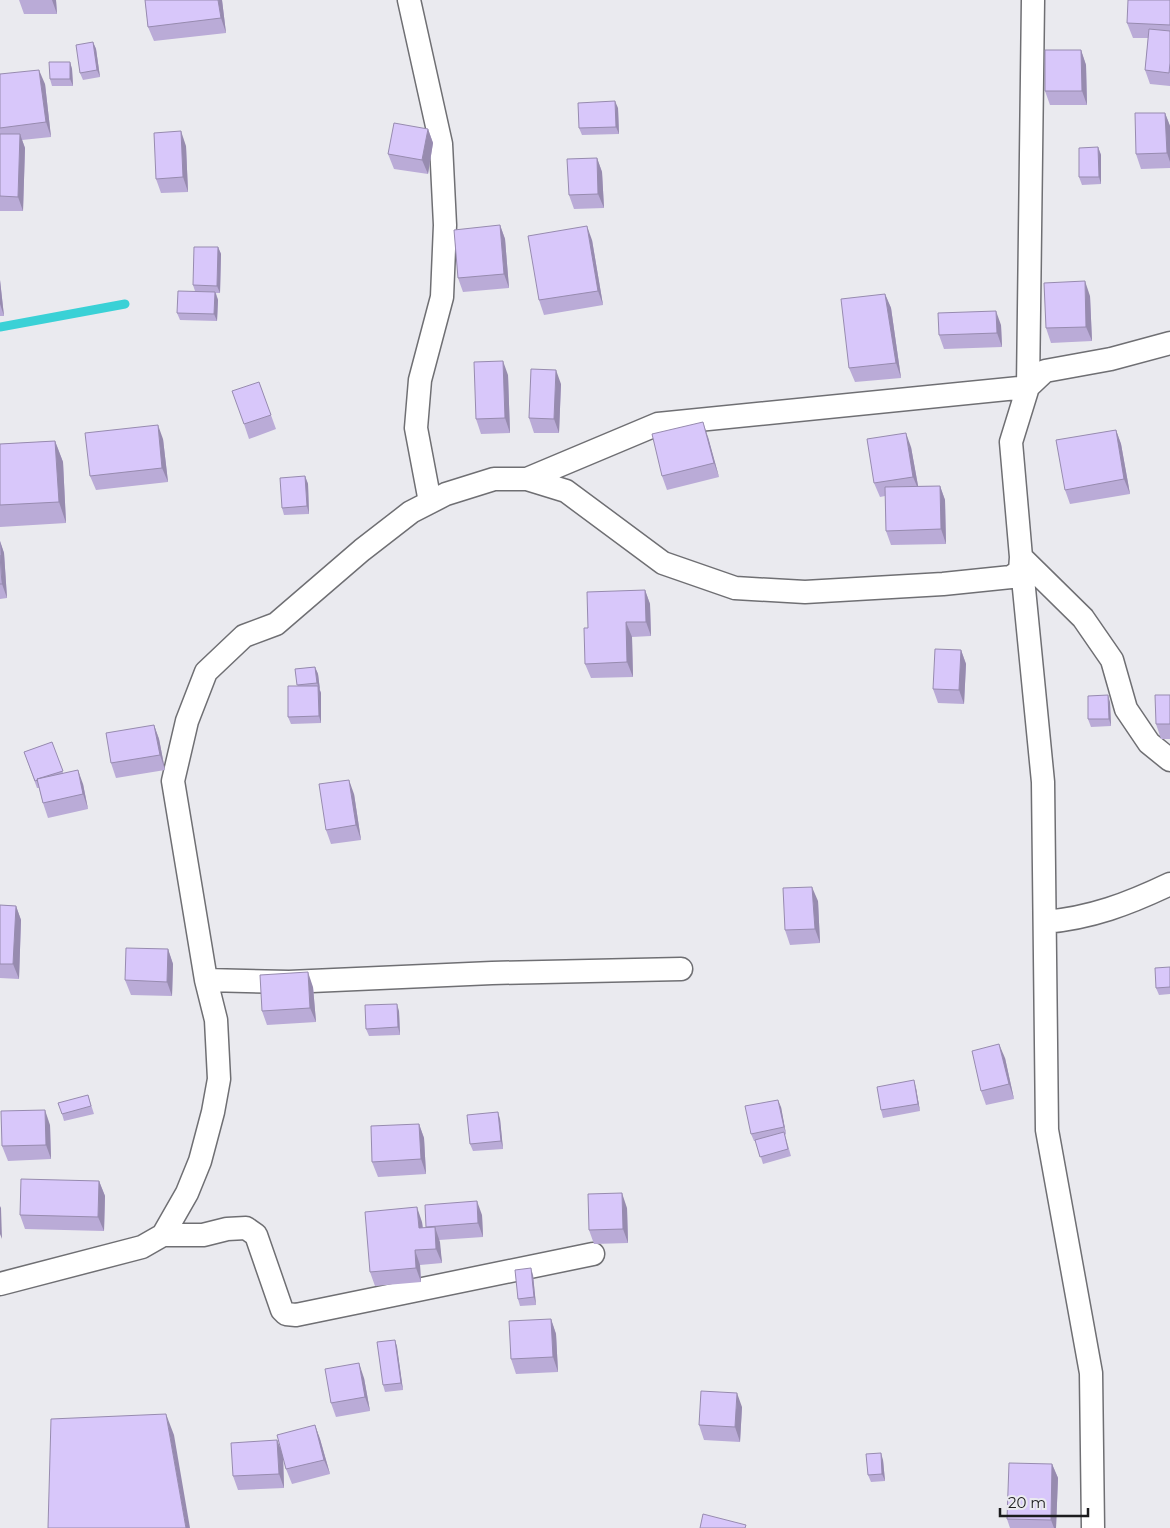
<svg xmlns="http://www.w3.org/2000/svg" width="1170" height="1528" viewBox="0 0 1170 1528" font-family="Montserrat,sans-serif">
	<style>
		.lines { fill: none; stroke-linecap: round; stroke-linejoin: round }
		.stream { stroke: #3ad1d6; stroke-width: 9 }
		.street-casing { stroke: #6f6f73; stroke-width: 25 }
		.street { stroke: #fff; stroke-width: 22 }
		.wall { fill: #baabd7 }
		.shaded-wall { fill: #978baf }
		.building { fill: #d8c7fa; stroke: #978baf }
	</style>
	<rect width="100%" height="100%" fill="#eaeaef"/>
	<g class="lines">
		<path class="stream" d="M0,327L125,304"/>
		<g class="street-casing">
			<path id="street" d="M409,0L441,144L445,225L442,297L420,380L416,428L430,502
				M527,479L658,424L1028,387L1033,0
				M1021,557L1083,618L1112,660L1126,709L1149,743L1170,760
				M1021,558L1043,782L1047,1130L1091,1373L1093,1528
				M1045,922C1091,918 1128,904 1170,884
				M206,980L289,982L492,973L681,969
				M163,1235H203L227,1229L246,1228L256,1235L282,1310L286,1314L296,1315L593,1254
				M0,1284L142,1247L163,1235L187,1193L200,1161L213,1112L219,1079L216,1020L206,980L173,781L187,721L206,672L244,636L276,624L362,550L411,512L446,494L494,479H527L566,491L663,563L735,588L805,592L943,584L1011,577L1020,571L1021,557L1011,442L1028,387L1045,371L1111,359L1170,343"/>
		</g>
		<use href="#street" class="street"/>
	</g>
	<path class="wall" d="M19,0H56L57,14H24Z
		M145,0H222L226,33L154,41L148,27Z
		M1170,0V86L1150,84L1145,70L1148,38H1133L1127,23Z
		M93,42L96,49L100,77L83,80L80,73Z
		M1081,50L1086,65L1087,105H1050L1045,91Z
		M70,62L72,69L73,86H52L50,79Z
		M0,74L45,84L51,137L22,140L25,148L23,211H0Z
		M618,108L619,134L582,135L579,128Z
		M1165,113L1170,126V168L1141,169L1136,154Z
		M428,129L433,143L428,174L394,169L388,154Z
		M186,146L188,192L161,193L156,179Z
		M1098,147L1101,155V184L1082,185L1079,177Z
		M597,158L602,172L604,208L574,209L569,195Z
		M500,225L505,239L509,288L463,292L458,278Z
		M592,240L603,305L544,315L539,300Z
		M218,247L221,254L220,293H216L218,300L217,321L180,320L177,313L195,291L193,285Z
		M0,280L4,316H0Z
		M885,294L891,308L901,378L855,382L849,368Z
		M1090,296L1092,341L1051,343L1046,328Z
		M1001,325L1002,347L944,349L939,335Z
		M508,375L510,433L481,434L476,419Z
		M259,382L276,429L249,439L244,424Z
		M561,384L559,433H534L529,418Z
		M1116,430L1121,444L1130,494L1070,504L1065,490Z
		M708,437L719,477L667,490L662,476Z
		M163,439L168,482L96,490L90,476Z
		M55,441L63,462L66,523L0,527V444Z
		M911,447L918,486H940L945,500L946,544L891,545L886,531L885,496L880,497L874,483Z
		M305,476L308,484L309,514L284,515L282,508Z
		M0,541L4,553L7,598L0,599Z
		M645,590L650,604L651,636L632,637L633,677L591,678L585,664L588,628Z
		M961,650L966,664L964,704L938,703L933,689Z
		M315,667L318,674L320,690L321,693V723L291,724L288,717L298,686L295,669Z
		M1170,695V739H1161L1156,724Z
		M1110,702L1111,726L1091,727L1088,719Z
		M154,725L159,739L165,770L116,778L111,763Z
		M52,742L63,773L83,784L88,809L48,818L43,803L39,788H37L24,752Z
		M354,794L361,840L331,844L326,830Z
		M818,901L820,943L790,945L785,930Z
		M0,905L16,906L21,920L19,979L0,978Z
		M168,949L173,964L172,996L131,995L125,980Z
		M1170,967V994L1159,995L1156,988Z
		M313,987L316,1022L267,1025L262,1011Z
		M399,1011L400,1035L369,1036L366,1029Z
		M1005,1058L1014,1099L986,1105L981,1091Z
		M916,1088L920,1111L883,1118L881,1110Z
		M88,1095L94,1114L64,1121L62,1114Z
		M781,1107L786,1134L785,1135L791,1156L763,1164L756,1141H754L751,1134Z
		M500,1119L503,1149L473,1151L470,1144Z
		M419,1124L424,1138L426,1174L378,1177L372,1162Z
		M50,1125L51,1159L8,1161L2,1146Z
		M99,1181L105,1196L104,1231L25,1229L20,1215Z
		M627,1208L628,1243L594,1244L589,1230Z
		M482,1215L483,1237L439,1240L442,1263L420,1265L421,1282L375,1286L370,1272L422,1222L423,1228H427L426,1227Z
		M533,1275L536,1305L520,1306L518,1299Z
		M551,1319L556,1334L558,1372L516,1374L511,1359Z
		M395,1340L397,1347L403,1390L385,1392L383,1385Z
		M364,1378L370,1411L336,1417L331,1403Z
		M742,1407L740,1442L704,1440L699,1425Z
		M315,1425L320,1439L330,1474L292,1484L286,1469Z
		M277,1440L283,1455L284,1488L238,1490L233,1476Z
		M883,1460L885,1481L871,1482L868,1475Z
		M1052,1464L1058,1478L1056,1528H1010L1007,1519Z"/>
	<path class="shaded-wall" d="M52,0H56L57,14Z
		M218,0H222L226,33L221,18Z
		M93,42L96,49L100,77L97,70Z
		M1081,50L1086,65L1087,105L1082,91Z
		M70,62L72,69L73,86L70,79Z
		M39,70L45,84L51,137L46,122Z
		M615,101L618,108L619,134L616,127Z
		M1165,113L1170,126V162L1167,153Z
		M428,129L433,143L428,174L422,160Z
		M181,131L186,146L188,192L183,177Z
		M20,134L25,148L23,211L18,197Z
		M1098,147L1101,155V184L1099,177Z
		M597,158L602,172L604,208L598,194Z
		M500,225L505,239L509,288L504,274Z
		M587,226L592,240L603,305L598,291Z
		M218,247L221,254L220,293L217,286Z
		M0,280L4,316L0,304Z
		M1085,281L1090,296L1092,341L1086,327Z
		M215,292L218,300L217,321L214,314Z
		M885,294L891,308L901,378L896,363Z
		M996,311L1001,325L1002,347L997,333Z
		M503,361L508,375L510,433L505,418Z
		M556,370L561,384L559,433L554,419Z
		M703,422L708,437L719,477L714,463Z
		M158,425L163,439L168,482L162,468Z
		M1116,430L1121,444L1130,494L1124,479Z
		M906,433L911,447L919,491L913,477Z
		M55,441L63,462L66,523L59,502Z
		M305,476L308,484L309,514L307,506Z
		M940,486L945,500L946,544L941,529Z
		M0,541L4,553L7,598L2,584Z
		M645,590L650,604L651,636L646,622Z
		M626,622L632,637L633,677L627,662Z
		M961,650L966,664L964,704L959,690Z
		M315,667L318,674L320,690L317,683Z
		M318,686L321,693V723L319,716Z
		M1108,695L1110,702L1111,726L1109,719Z
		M154,725L159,739L165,770L160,755Z
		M78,770L83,784L88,809L83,794Z
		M349,780L354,794L361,840L356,825Z
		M812,887L818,901L820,943L815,929Z
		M16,906L21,920L19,979L13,964Z
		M168,949L173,964L172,996L167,982Z
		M308,972L313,987L316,1022L310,1008Z
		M397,1004L399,1011L400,1035L398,1027Z
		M999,1044L1005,1058L1014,1099L1009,1084Z
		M914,1080L916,1088L920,1111L918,1104Z
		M778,1100L781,1107L786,1134L784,1127Z
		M45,1110L50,1125L51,1159L46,1145Z
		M498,1112L500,1119L503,1149L501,1141Z
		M419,1124L424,1138L426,1174L421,1159Z
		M99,1181L105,1196L104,1231L98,1217Z
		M622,1193L627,1208L628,1243L623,1229Z
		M477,1201L482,1215L483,1237L478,1223Z
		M0,1206L1,1208L2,1239L0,1234Z
		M417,1207L422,1222L424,1242L419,1228Z
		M435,1227L440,1242L442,1263L436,1249Z
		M415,1250L420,1265L421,1282L416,1268Z
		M531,1268L533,1275L536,1305L534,1297Z
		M551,1319L556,1334L558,1372L553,1357Z
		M395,1340L397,1347L403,1390L401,1383Z
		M359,1363L364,1378L370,1411L365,1397Z
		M737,1393L742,1407L740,1442L735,1427Z
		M166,1414L174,1435L190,1528H186Z
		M315,1425L320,1439L330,1474L324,1460Z
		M277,1440L283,1455L284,1488L279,1474Z
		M881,1453L883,1460L885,1481L882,1474Z
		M1052,1464L1058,1478L1056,1528H1054L1051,1520Z"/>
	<path class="building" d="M145,0H218L221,18L148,27Z
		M1128,0H1170V25L1127,23Z
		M1149,29L1170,31V63L1169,73L1145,70Z
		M93,42L97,70L80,73L76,45Z
		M1045,50H1081L1082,91H1045Z
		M49,62H70V79H50Z
		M39,70L46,122L0,128V74Z
		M615,101L616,127L579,128L578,103Z
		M1135,113H1165L1167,153L1136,154Z
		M394,123L428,129L422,160L388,154Z
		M181,131L183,177L156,179L154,133Z
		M0,134H20L18,197L0,196Z
		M1098,147L1099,177H1079V148Z
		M597,158L598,194L569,195L567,159Z
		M500,225L504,274L458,278L454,230Z
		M587,226L598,291L539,300L528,236Z
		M194,247H218L217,286L193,285Z
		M1085,281L1086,327L1046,328L1044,283Z
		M178,291L215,292L214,314L177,313Z
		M885,294L896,363L849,368L841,299Z
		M996,311L997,333L939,335L938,313Z
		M503,361L505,418L476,419L474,362Z
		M531,369L556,370L554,419L529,418Z
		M259,382L271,415L244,424L232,391Z
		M703,422L714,463L662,476L652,434Z
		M158,425L162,468L90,476L85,433Z
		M1116,430L1124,479L1065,490L1056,440Z
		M906,433L913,477L874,483L867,439Z
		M55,441L59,502L0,505V444Z
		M305,476L307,506L282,508L280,478Z
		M940,486L941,529L886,531L885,487Z
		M0,555L2,584H0Z
		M645,590L646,622H626L627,662L585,664L584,628H588L587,592Z
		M935,649L961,650L959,690L933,689Z
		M315,667L317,683L297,685L295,669Z
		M288,686H318L319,716L288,717Z
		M1108,695L1109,719H1088V696Z
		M1155,695H1170V724H1156Z
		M154,725L160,755L111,763L106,733Z
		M52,742L63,771L37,779L38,780L35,781L24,752Z
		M78,770L83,794L43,803L37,779Z
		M349,780L356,825L326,830L319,784Z
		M812,887L815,929L785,930L783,888Z
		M0,905L16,906L13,964H0Z
		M126,948L168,949L167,982L125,980Z
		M1170,967V987L1156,988L1155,968Z
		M308,972L310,1008L262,1011L260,975Z
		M397,1004L398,1027L366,1029L365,1005Z
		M999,1044L1009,1084L981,1091L972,1051Z
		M914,1080L918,1104L881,1110L877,1087Z
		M88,1095L91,1106L62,1114L58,1103Z
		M778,1100L784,1127L751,1134L745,1106Z
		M45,1110L46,1145L2,1146L1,1111Z
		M498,1112L501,1141L470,1144L467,1115Z
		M419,1124L421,1159L372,1162L371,1126Z
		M784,1132L788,1149L760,1157L755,1140Z
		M21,1179L99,1181L98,1217L20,1215Z
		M622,1193L623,1229L589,1230L588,1194Z
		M477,1201L478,1223L426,1227L425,1205Z
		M417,1207L419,1228L435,1227L436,1249L415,1250L416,1268L370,1272L365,1212Z
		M531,1268L534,1297L518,1299L515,1270Z
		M551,1319L553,1357L511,1359L509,1321Z
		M395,1340L401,1383L383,1385L377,1342Z
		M359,1363L365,1397L331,1403L325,1369Z
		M701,1391L737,1393L735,1427L699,1425Z
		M166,1414L186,1528H48L51,1419Z
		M315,1425L324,1460L286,1469L277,1435Z
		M277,1440L279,1474L233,1476L231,1443Z
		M881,1453L882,1474L868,1475L866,1454Z
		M1009,1463L1052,1464L1051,1520L1007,1519Z
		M703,1514L746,1525L745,1528H700Z"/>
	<path d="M1000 1508v8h88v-8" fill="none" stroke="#1c1c1e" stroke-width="2.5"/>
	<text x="1008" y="1508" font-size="15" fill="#1c1c1e" stroke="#eaeaef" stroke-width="4" paint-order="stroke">20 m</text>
</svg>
